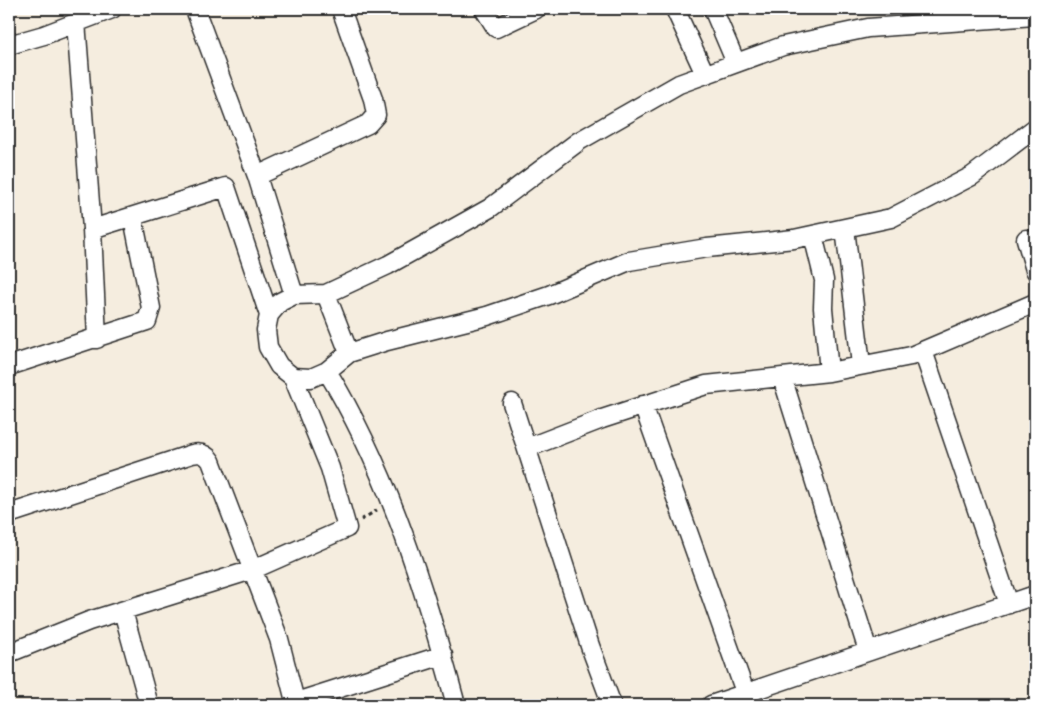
<svg xmlns="http://www.w3.org/2000/svg" width="1044" height="714" viewBox="0 0 1044 714" font-family="'Indie Flower',sans-serif">
	<style>
		.lines { fill: none; stroke-linecap: round; stroke-linejoin: round }
		.minor-casing { stroke: #2b2b2b; stroke-width: 21 }
		.path { stroke: #2b2b2b; stroke-width: 3; stroke-dasharray: 4 4; stroke-linecap: butt }
		.minor { stroke: #fff; stroke-width: 18 }
	</style>
	<rect width="100%" height="100%" fill="#f5eddf"/>
	<filter id="ink" filterUnits="userSpaceOnUse"><feTurbulence type="fractalNoise" baseFrequency=".02" numOctaves="2"/><feDisplacementMap in="SourceGraphic" scale="10" xChannelSelector="R" yChannelSelector="G"/><feConvolveMatrix kernelMatrix="1 2 1 2 8 2 1 2 1" color-interpolation-filters="sRGB"/></filter>
	<g filter="url(#ink)">
		<g class="lines">
			<g class="minor-casing">
				<path id="minor" d="M195,9L257,176L294,295
					M484,9L496,28L536,9
					M675,9L705,74
					M713,9L736,63
					M1035,16L868,28L783,46L679,84L579,141L490,208L388,265L326,294L294,295L280,302L269,315L266,330L268,347L279,366L293,377L311,378L327,371L349,353L387,341L487,316L549,295L629,261L707,248L794,239L891,218L972,176L1035,128
					M76,22L92,229L97,339
					M9,45L44,35L112,9
					M257,176L368,124L376,115L373,99L341,9
					M845,228L861,365
					M92,229L226,187L269,315
					M813,235L824,280L823,308L829,372
					M1026,239L1035,270
					M326,294L349,353
					M923,351L1009,604
					M9,366L147,321L151,308L133,218
					M327,371C389,473 425,590 456,705
					M782,377L868,651
					M512,403L590,646L612,705
					M643,405L745,692
					M527,448L602,419L706,385L829,372L911,356L1035,303
					M9,514L192,454C201,452 206,454 211,461L279,639L296,705
					M123,611L149,705
					M9,653L89,621L252,570L347,528L330,468L293,377
					M296,702L443,655
					M711,705L1035,595"/>
			</g>
			<path class="path" d="M361,520L377,510"/>
			<use href="#minor" class="minor"/>
		</g>
	</g>
	<rect width="1044" height="714" fill="none" stroke="#fff" stroke-width="30"/>
	<rect x="15" y="15" width="1014" height="684" fill="none" stroke="#2b2b2b" stroke-width="2" filter="url(#ink)"/>
</svg>
